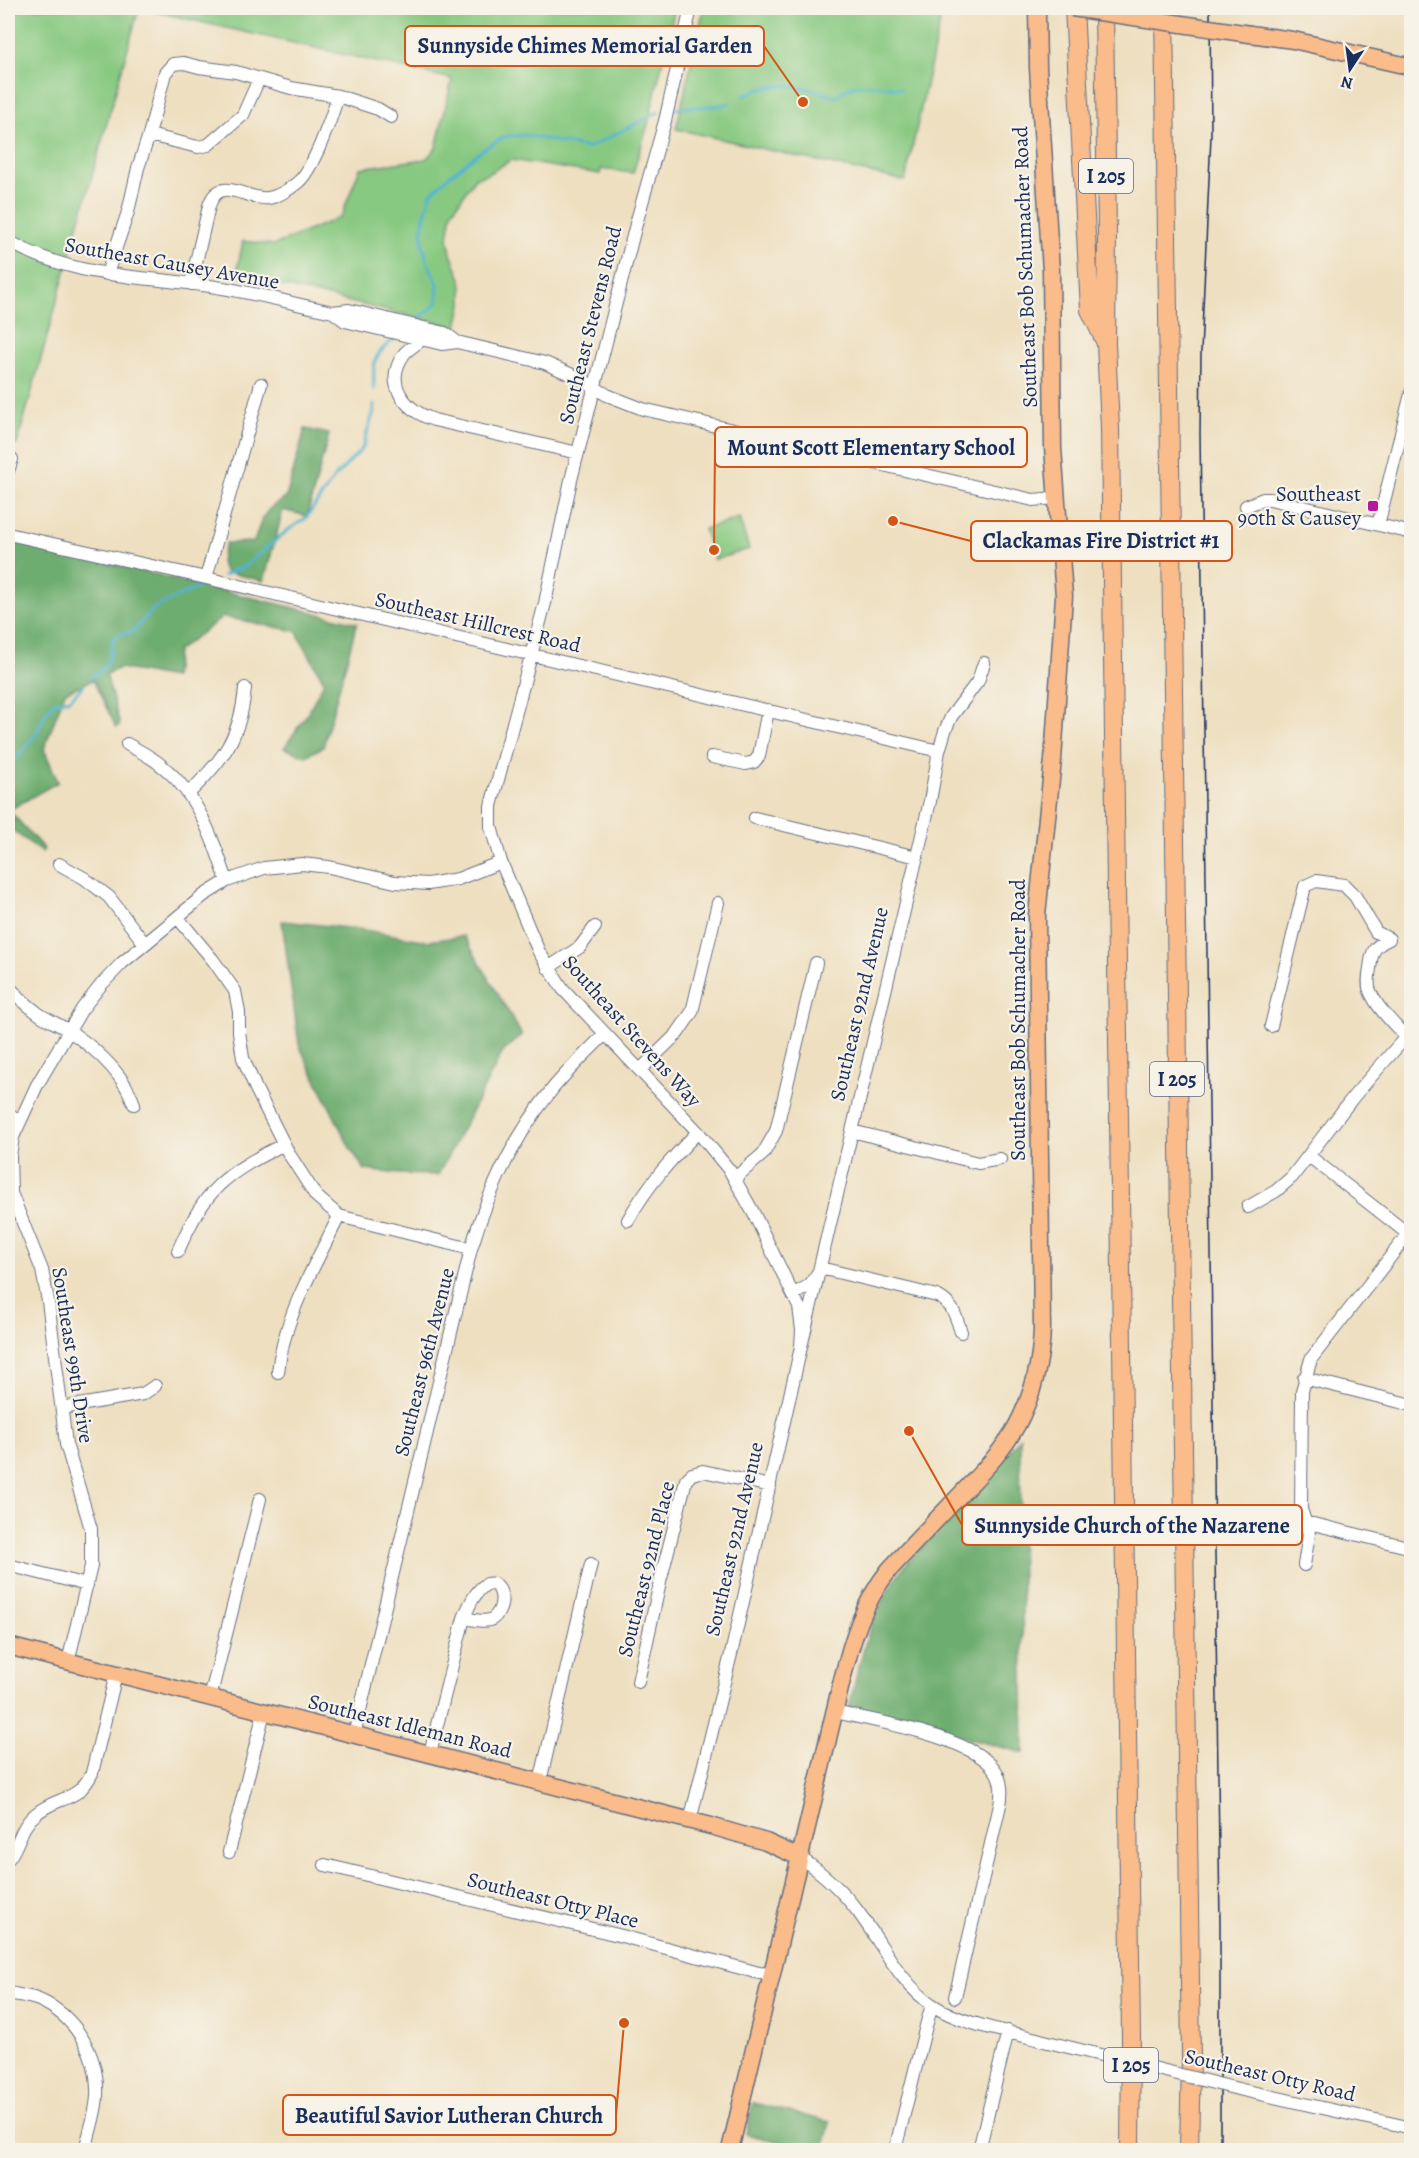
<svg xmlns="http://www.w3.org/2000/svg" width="1419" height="2158" viewBox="0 0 1419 2158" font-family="Alegreya,serif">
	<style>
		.green { fill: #88c981; stroke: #527c70; stroke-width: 1.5 }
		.forest { fill: #6ead6f; stroke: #446e66; stroke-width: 1.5 }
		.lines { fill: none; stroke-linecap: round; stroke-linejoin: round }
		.stream { stroke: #52b4d1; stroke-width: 3 }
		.minor-casing { stroke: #656d80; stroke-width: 14 }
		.major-casing { stroke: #656d80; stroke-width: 19 }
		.highway-casing { stroke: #656d80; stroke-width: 20 }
		.minor { stroke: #fff; stroke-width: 12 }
		.major { stroke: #f9bc8a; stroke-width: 16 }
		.highway { stroke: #f9bc8a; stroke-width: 18 }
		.tram { stroke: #1b2f5e; stroke-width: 1.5 }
		.minor-bridge-casing { stroke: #656d80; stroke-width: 14; stroke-linecap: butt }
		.major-bridge-casing { stroke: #656d80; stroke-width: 19; stroke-linecap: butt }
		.minor-bridge { stroke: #fff; stroke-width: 12 }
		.major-bridge { stroke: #f9bc8a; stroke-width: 16 }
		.poi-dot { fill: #b5179e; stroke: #f7f3e8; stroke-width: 2 }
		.labels { text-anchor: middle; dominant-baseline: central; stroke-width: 4.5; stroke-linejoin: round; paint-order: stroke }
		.shield { fill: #f7f3e8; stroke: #5d6a87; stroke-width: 1.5 }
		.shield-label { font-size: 20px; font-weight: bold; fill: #1b2f5e }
		.street-label { font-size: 21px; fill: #1b2f5e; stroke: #f7f3e8 }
		.poi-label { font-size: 21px; fill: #1b2f5e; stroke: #f7f3e8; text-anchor: end }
		.leader { fill: none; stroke: #d45514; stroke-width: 2 }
		.callout-dot { fill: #d45514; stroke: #f7f3e8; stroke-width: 2 }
		.callout { fill: #f7f3e8; stroke: #d45514; stroke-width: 2 }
		.callout-label { font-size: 22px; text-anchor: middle; font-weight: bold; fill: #1b2f5e }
	</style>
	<rect width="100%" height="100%" fill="#f7f3e8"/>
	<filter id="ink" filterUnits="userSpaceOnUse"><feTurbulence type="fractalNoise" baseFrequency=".0167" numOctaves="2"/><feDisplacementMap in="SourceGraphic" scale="12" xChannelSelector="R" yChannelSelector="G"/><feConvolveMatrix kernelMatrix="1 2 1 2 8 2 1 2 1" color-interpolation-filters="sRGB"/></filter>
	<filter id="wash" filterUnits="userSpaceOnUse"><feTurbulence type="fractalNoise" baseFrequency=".008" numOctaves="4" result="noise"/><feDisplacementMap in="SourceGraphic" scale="24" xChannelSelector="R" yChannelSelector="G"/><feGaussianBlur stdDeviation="1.35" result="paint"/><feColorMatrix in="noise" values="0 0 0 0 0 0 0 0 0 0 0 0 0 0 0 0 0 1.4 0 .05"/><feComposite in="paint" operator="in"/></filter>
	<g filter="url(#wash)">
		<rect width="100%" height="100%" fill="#eedfc0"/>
		<path class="green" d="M8,8H675L648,124L633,173L601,169L600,174L511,160L488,174L475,178L452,212L448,238L451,254L461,279L462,290V304L457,327L236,275L243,241L274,245L341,217L360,168L426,159L436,148L452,79L139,8L17,444L8,442Z
			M704,8H943L905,181L676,129Z
			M739,518L749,549L714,560L704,529Z"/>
		<path class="forest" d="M305,429L329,434L307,516L283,510L264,581L226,572C217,564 223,552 226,543L254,542C262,518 263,510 286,498Z
			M8,539L357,623L323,747L306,756L284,748L307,714L324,682L296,631L223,617L177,651L174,678L120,668L106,674L120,725L116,727L93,680L65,692L44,749L58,782L9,810L44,849L42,852L8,827Z
			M282,921L358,929L428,941L464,936L522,1035L503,1052L438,1175L400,1174L365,1170L350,1148L299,1045Z
			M1020,1437L1024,1753L849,1708C862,1651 870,1610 907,1563L1002,1462Z
			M753,2103L830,2122L823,2150H791L792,2145L746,2134Z"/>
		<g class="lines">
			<path class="stream" d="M744,96C778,78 801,86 836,97C852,78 879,85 901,89
				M676,109C694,105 711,109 730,103
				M416,322L437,303L438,284L428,264L422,243L423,221L431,193L449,176L482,150L506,136L525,135L588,148L659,112
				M374,389C373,360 373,354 397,337
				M224,575L245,566L288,530L306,518L335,477L362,449L374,411V404
				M91,678C95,674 102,670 106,665C117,649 101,634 133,632L154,608L205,584
				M8,768L37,733L45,714L54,702L70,699L84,685"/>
		</g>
	</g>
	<g filter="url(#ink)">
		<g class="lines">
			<g class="minor-casing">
				<path id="minor" d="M691,8L665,121L636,224L571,480L545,603L491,806V827L501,862L539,952L563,989L698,1132L730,1171L753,1212L799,1307L802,1330L801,1347
					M149,135L198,147L208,145L243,115L259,79
					M8,241C76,280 142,275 216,287C256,293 294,304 333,312L349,310L445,333L457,342
					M107,274L128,212L138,168L149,135L165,73L173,64L184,63L199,67L236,72L291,88L338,96L378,109L391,117
					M191,284L209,206C219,173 247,201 268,198C277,197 290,189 297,183C313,171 332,116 338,96
					M333,312L345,321L442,344L457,342L545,363L579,378L607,395L643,409L1033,500L1056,498
					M422,339C417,344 408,349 404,354C383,384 405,410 434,420L578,453
					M8,471L12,459
					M1246,506L1263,499H1270L1412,533
					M1378,525L1412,390
					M8,534L206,578L939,751
					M206,578L261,384
					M127,744C139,751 152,757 162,766C197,793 214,841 227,881
					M712,757L746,764L754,762L759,756L768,710
					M188,794C222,761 241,737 245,688
					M755,818L917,857
					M59,864L84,878L109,897L145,944
					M178,918L213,960L235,991L239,1012V1032L243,1058L256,1089L289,1154L316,1196L339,1216L471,1249
					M1389,939C1373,947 1372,951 1370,968C1369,976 1367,984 1370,991C1377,1008 1393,1023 1405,1036
					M548,968L580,947L595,927
					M8,986C17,996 27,1005 39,1014C49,1021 61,1025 71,1032C97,1050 124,1074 134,1104
					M1271,1026L1305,886L1316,881L1344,885L1355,896L1376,932L1389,939
					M640,1070L677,1034L692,1012L718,903
					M8,1115L20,1120
					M852,1131L978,1163L1000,1159
					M1309,1156L1412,1237
					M735,1178L763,1154L776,1131L816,963
					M1248,1207L1276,1191L1292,1177L1354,1096L1412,1030
					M628,1220C647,1186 671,1159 698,1132
					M178,1251C206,1187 224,1175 284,1144
					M820,1268L937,1296C953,1304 956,1316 961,1332
					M794,1294L810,1285L817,1274
					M278,1372C284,1315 315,1266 339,1216
					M1304,1378L1412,1405
					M62,1408L143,1394L155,1386
					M1305,1522L1412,1548
					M8,1565L87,1585
					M1304,1565L1309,1534L1301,1509L1302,1391L1311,1359L1412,1229
					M68,1662L91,1566V1529L66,1444L48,1301L42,1270L11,1193L10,1156L13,1137L37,1085L82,1009L101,985L122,963L203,896L227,881L264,868L302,864L329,867L395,882L428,884L458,879L501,862
					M638,1682L661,1578L686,1480L692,1474L703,1471L770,1486
					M210,1698L260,1499
					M835,1712C874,1721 977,1737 997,1773C1002,1783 1002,1795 1000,1805L955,1997
					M354,1735L471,1249C488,1191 516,1134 554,1087C570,1068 588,1051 605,1034
					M430,1753L464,1618C490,1549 516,1602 492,1619C485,1623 472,1619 464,1618
					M540,1782L591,1564
					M690,1821L732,1650L801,1347L930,801L939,751L945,731L951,717L978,681L984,663
					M229,1852L264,1712
					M799,1857C823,1873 842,1890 859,1913C883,1945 900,1984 934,2006C965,2026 1013,2032 1048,2042
					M8,1859C20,1845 19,1827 37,1813C60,1795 77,1803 92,1773L116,1674
					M325,1865L618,1935L759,1973L772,1974
					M8,1993C18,1995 29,1996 39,2000C76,2016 99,2056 97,2096C96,2114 89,2133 85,2150
					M1238,2089L1412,2128
					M895,2150L926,2026L932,2005
					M979,2150L1008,2031"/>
			</g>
			<g class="major-casing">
				<path id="major" d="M1250,34L1293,40L1412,67
					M8,1646L711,1826L766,1842L799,1857
					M730,2150L842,1680C852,1640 863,1603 889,1570C913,1544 937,1519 962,1493C982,1472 1003,1451 1017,1425C1033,1395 1041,1363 1042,1328L1037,915L1053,760L1064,596L1053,448L1051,271L1038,68L1037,8"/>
			</g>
			<g class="highway-casing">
				<path id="highway" d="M1074,8L1090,310L1105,341
					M1104,8L1107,233L1106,344L1110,428L1131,2036L1130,2150
					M1164,8L1191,2058L1189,2150"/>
			</g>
			<use href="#minor" class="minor"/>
			<use href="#major" class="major"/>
			<use href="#highway" class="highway"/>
			<path class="tram" d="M1210,8L1211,136L1201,352L1200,434L1220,1923V2150"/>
			<g class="minor-bridge-casing">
				<path id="minor-bridge" d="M1048,2042L1238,2089"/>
			</g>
			<g class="major-bridge-casing">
				<path id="major-bridge" d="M1072,8L1250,34"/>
			</g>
			<use href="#minor-bridge" class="minor-bridge"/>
			<use href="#major-bridge" class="major-bridge"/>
		</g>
	</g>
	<rect class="poi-dot" x="1367" y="500" width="12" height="12" rx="3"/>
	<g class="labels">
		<g class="shield">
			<rect x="1079" y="159" width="54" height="34" rx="4.5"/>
			<rect x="1150" y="1062" width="54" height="34" rx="4.5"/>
			<rect x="1104" y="2048" width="54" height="34" rx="4.5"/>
		</g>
		<g class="shield-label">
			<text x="1106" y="176">I 205</text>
			<text x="1177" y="1079">I 205</text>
			<text x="1131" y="2065">I 205</text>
		</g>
		<g class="street-label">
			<text transform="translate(172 263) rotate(10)">Southeast Causey Avenue</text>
			<text transform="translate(1025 267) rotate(-92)">Southeast Bob Schumacher Road</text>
			<text transform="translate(590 325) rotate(-76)">Southeast Stevens Road</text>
			<text transform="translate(478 622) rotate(13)">Southeast Hillcrest Road</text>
			<text transform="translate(859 1004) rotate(-77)">Southeast 92nd Avenue</text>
			<text transform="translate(1018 1020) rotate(-90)">Southeast Bob Schumacher Road</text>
			<text transform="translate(632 1031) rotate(48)">Southeast Stevens Way</text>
			<text transform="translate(73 1355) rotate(81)">Southeast 99th Drive</text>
			<text transform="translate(424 1362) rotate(-76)">Southeast 96th Avenue</text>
			<text transform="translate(734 1539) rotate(-77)">Southeast 92nd Avenue</text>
			<text transform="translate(646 1569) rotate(-76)">Southeast 92nd Place</text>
			<text transform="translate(410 1726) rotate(14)">Southeast Idleman Road</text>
			<text transform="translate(553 1900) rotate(14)">Southeast Otty Place</text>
			<text transform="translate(1270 2075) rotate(13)">Southeast Otty Road</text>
		</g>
		<g class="poi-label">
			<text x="1361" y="494">Southeast<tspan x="1361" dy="24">90th &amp; Causey</tspan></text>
		</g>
	</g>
	<path class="leader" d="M803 102L764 46M714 550L715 447M893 521L971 541M909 1431L962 1525M624 2023L616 2115"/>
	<g class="callout-dot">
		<circle cx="803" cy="102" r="6"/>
		<circle cx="714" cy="550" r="6"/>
		<circle cx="893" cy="521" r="6"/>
		<circle cx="909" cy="1431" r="6"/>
		<circle cx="624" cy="2023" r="6"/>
	</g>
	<g class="callout">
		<rect x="405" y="26" width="359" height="40" rx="6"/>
		<rect x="715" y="427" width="312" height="40" rx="6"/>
		<rect x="971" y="521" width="261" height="40" rx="6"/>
		<rect x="962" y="1505" width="340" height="40" rx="6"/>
		<rect x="283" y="2095" width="333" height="40" rx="6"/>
	</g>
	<g class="callout-label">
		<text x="585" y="53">Sunnyside Chimes Memorial Garden</text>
		<text x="871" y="455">Mount Scott Elementary School</text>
		<text x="1101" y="548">Clackamas Fire District #1</text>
		<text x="1132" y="1533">Sunnyside Church of the Nazarene</text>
		<text x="449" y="2123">Beautiful Savior Lutheran Church</text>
	</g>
	<rect width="1419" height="2158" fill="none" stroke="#f7f3e8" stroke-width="30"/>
	<g transform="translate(1350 69) rotate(193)" stroke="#f7f3e8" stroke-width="4.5" paint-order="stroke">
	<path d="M0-4.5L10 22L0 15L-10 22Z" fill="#1b2f5e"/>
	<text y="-9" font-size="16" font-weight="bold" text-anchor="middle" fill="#1b2f5e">N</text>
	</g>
</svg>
